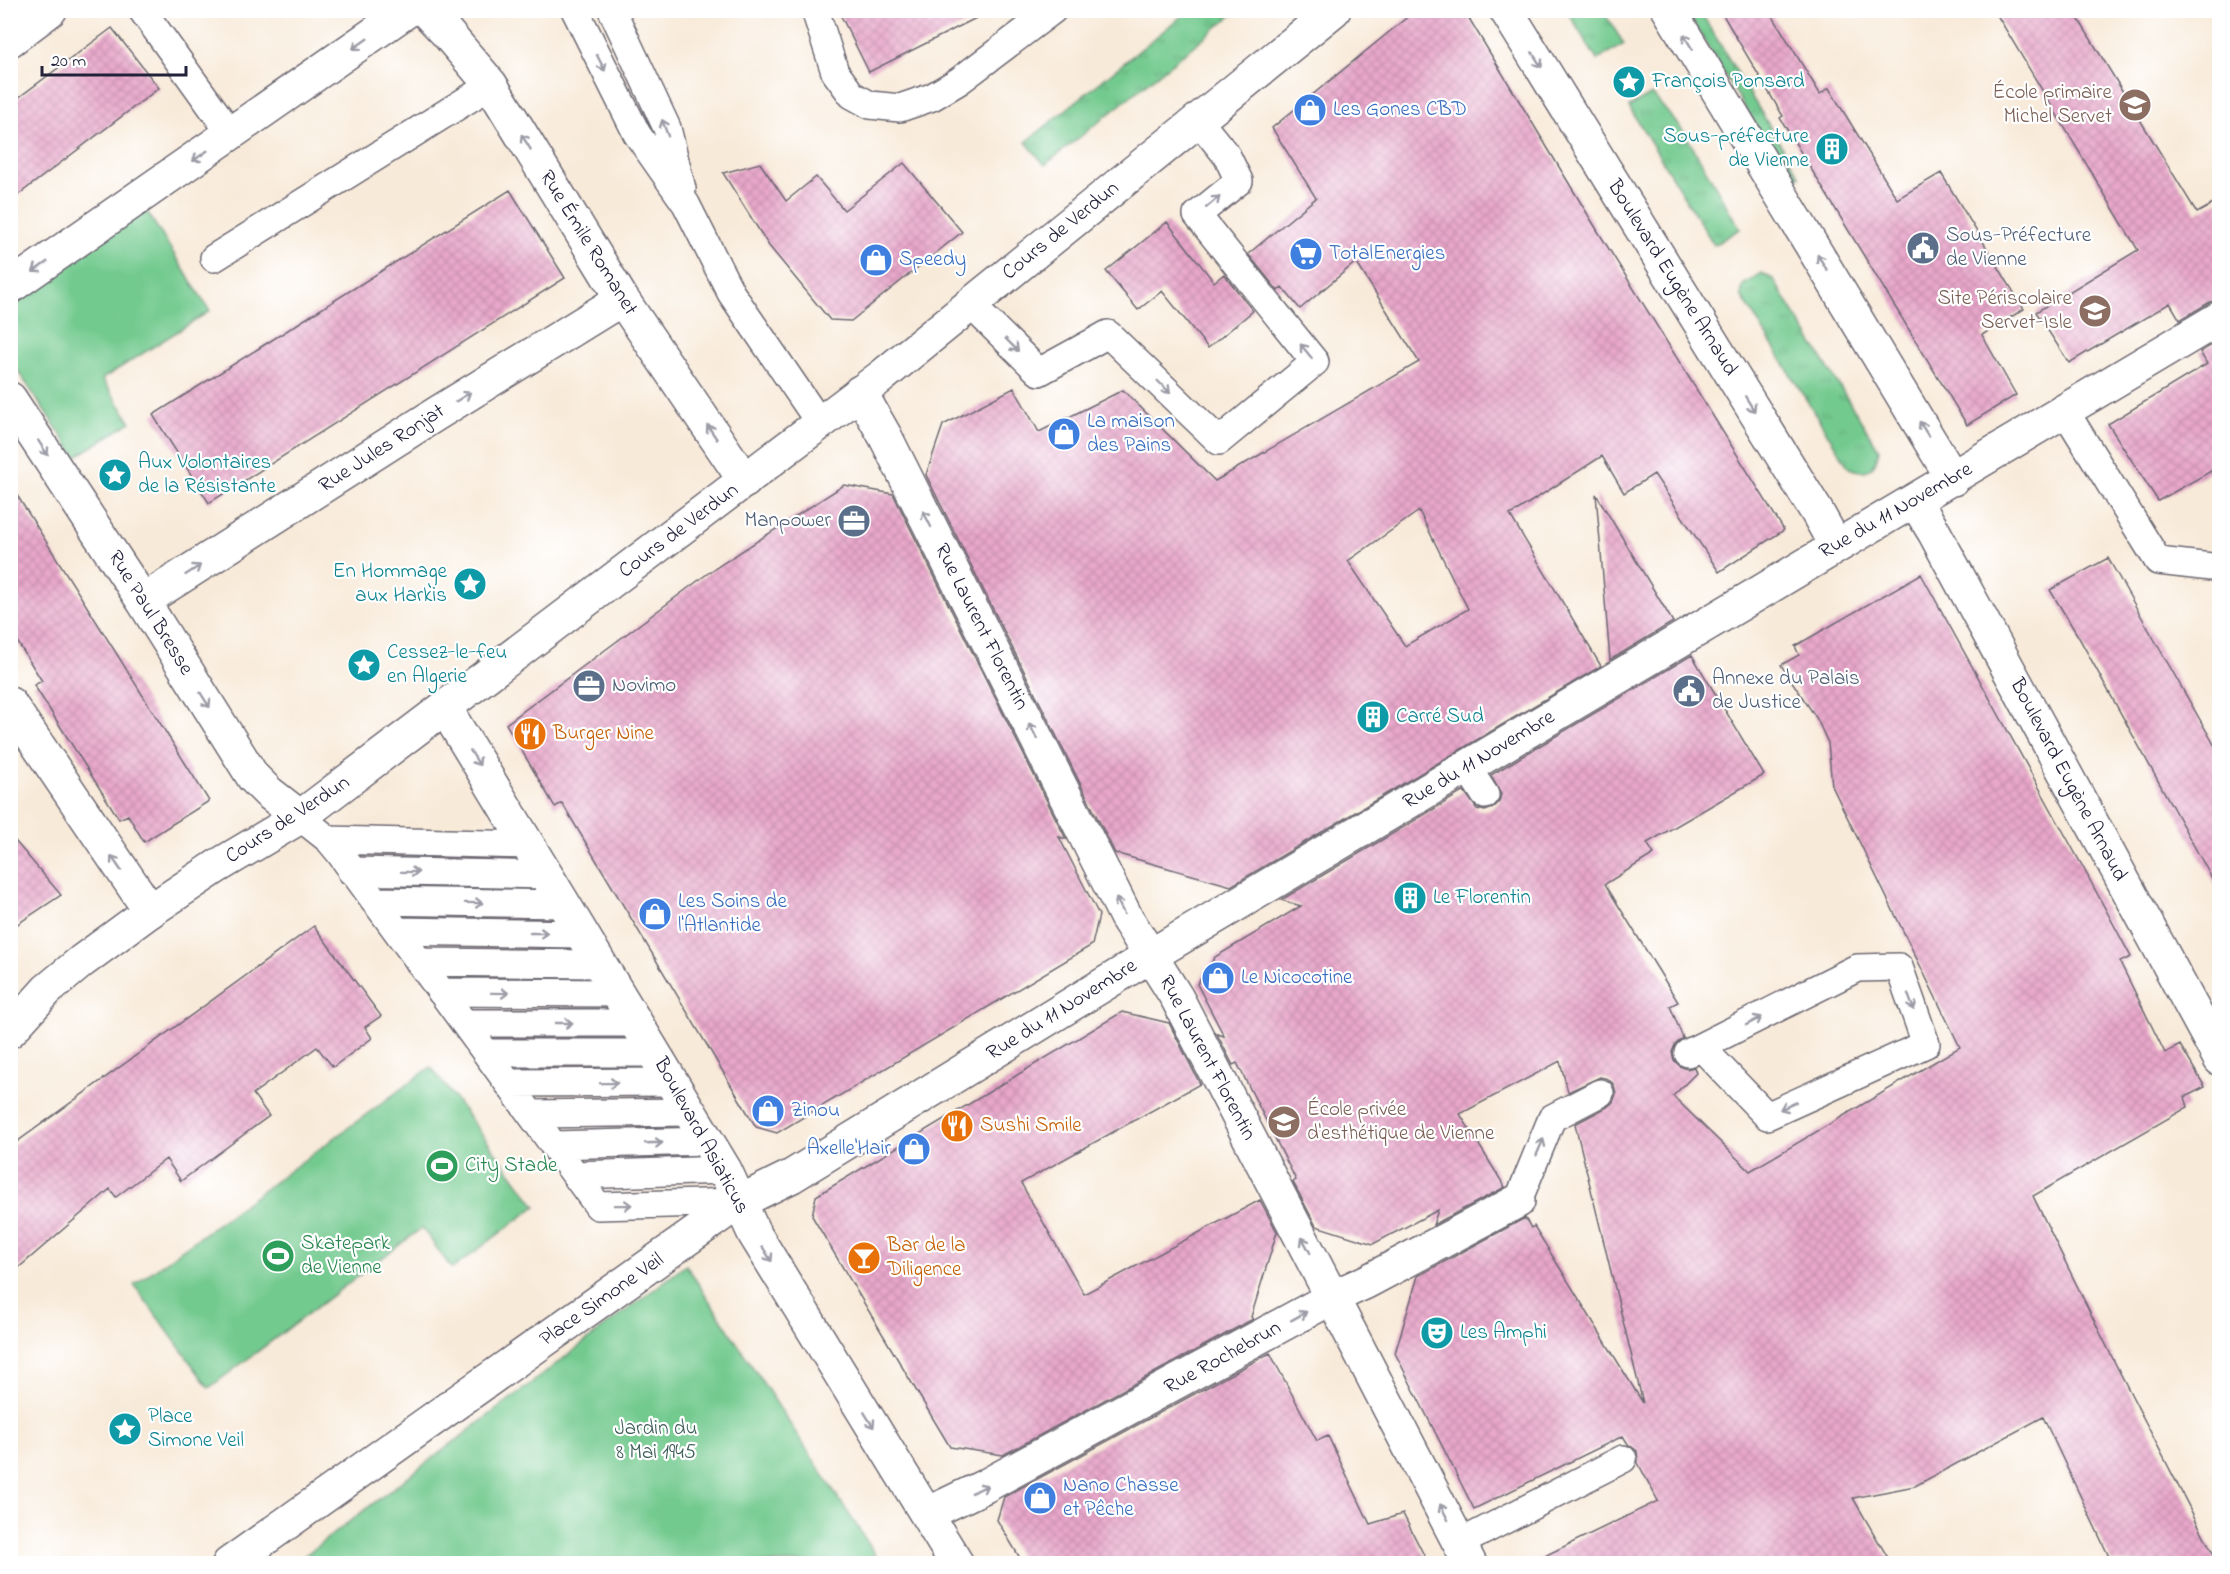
<svg xmlns="http://www.w3.org/2000/svg" width="2230" height="1574" viewBox="0 0 2230 1574" font-family="'Indie Flower',sans-serif">
	<style>
		.grass { fill: url(#grass-tufts); stroke: #4a7665; stroke-width: 1.5 }
		.green { fill: #73ca8f; stroke: #4a7665; stroke-width: 1.5 }
		.building { fill: url(#building-cross-hatch); fill-rule: evenodd }
		.lines { fill: none; stroke-linecap: round; stroke-linejoin: round }
		.service-casing { stroke: #6d6872; stroke-width: 30 }
		.pedestrian-casing { stroke: #6d6872; stroke-width: 36 }
		.minor-casing { stroke: #6d6872; stroke-width: 36 }
		.secondary-casing { stroke: #6d6872; stroke-width: 36 }
		.service { stroke: #fff; stroke-width: 27 }
		.pedestrian { stroke: #fff; stroke-width: 33 }
		.minor { stroke: #fff; stroke-width: 33 }
		.secondary { stroke: #fff; stroke-width: 33 }
		.oneway { stroke: #9c9ca7 }
		.labels { text-anchor: middle; dominant-baseline: central; stroke-width: 4.5; stroke-linejoin: round; paint-order: stroke }
		.culture-label { font-size: 21px; fill: #0d838f; stroke: #fff; text-anchor: start }
		.education-label { font-size: 21px; fill: #785e54; stroke: #fff; text-anchor: end }
		.shop-label { font-size: 21px; fill: #366cbe; stroke: #fff; text-anchor: start }
		.street-label { font-size: 21px; fill: #22223b; stroke: #fff }
		.service-label { font-size: 21px; fill: #4e5e75; stroke: #fff; text-anchor: start }
		.food-label { font-size: 21px; fill: #c56008; stroke: #fff; text-anchor: start }
		.leisure-label { font-size: 21px; fill: #27864d; stroke: #fff; text-anchor: start }
		.park-label { font-size: 21px; fill: #3e5d58; stroke: #fff }
	</style>
	<defs>
		<pattern id="grass-tufts" width="24" height="20" patternUnits="userSpaceOnUse" patternTransform="scale(1.5)"><rect width="24" height="20" fill="#73ca8f"/><path d="M3 7l-1-3M5 7V3M7 7l1-3M15 17l-1-3M17 17v-4M19 17l1-3" fill="none" stroke="#63ad7c"/></pattern>
		<pattern id="building-cross-hatch" width="8" height="8" patternUnits="userSpaceOnUse" patternTransform="scale(1.5)"><rect width="8" height="8" fill="#e8a7ca"/><path d="M0 0l8 8M0 8l8-8" fill="none" stroke="#c78fae"/></pattern>
	</defs>
	<rect width="100%" height="100%" fill="#fff"/>
	<filter id="ink" filterUnits="userSpaceOnUse"><feTurbulence type="fractalNoise" baseFrequency=".0167" numOctaves="2"/><feDisplacementMap in="SourceGraphic" scale="12" xChannelSelector="R" yChannelSelector="G"/><feConvolveMatrix kernelMatrix="1 2 1 2 8 2 1 2 1" color-interpolation-filters="sRGB"/></filter>
	<filter id="wash" filterUnits="userSpaceOnUse"><feTurbulence type="fractalNoise" baseFrequency=".008" numOctaves="4" result="noise"/><feDisplacementMap in="SourceGraphic" scale="24" xChannelSelector="R" yChannelSelector="G"/><feGaussianBlur stdDeviation="1.35" result="paint"/><feColorMatrix in="noise" values="0 0 0 0 0 0 0 0 0 0 0 0 0 0 0 0 0 1.4 0 .05"/><feComposite in="paint" operator="in"/></filter>
	<g filter="url(#wash)">
		<rect width="100%" height="100%" fill="#f8ead9"/>
		<path class="grass" d="M1188,11H1237L1045,165L1026,142Z
			M1567,11H1603L1624,44L1597,60Z
			M1686,11H1700L1800,177L1792,178L1784,172Z
			M1652,94L1684,132L1740,229L1714,245L1629,107Z
			M1762,273L1773,279L1879,450C1875,470 1868,475 1849,468L1741,295L1743,285Z"/>
		<path class="green" d="M146,210L210,311L102,379L131,422L76,457L11,361L10,302Z
			M431,1067L536,1206L452,1269L422,1228L209,1388L134,1285Z
			M686,1265L881,1563H295L661,1284Z"/>
		<g id="blocks">
			<path class="building" d="M838,10H992L869,72Z
				M1416,10H1464L1599,233L1784,530L1719,572L1654,474L1624,493L1602,456L1510,515L1601,666L1231,886L1115,853L926,475L943,425L1014,388L1039,432L1123,390L1215,481L1419,362L1356,262L1300,309L1282,287L1278,291L1248,254L1316,198L1272,128ZM1419,511L1468,609L1405,646L1348,561Z
				M1720,10H1769L1820,94L1829,88L1897,199L1941,173L2024,309L1982,335L2016,395L1967,425L1780,118L1783,116Z
				M1994,10H2073L2197,213L2220,200V299L2210,302L2180,320L2170,303L2069,363L2036,312L2138,250Z
				M112,28L159,88L10,201V104Z
				M760,163L786,201L816,177L844,210L904,163L962,232L851,321L830,320L769,246L723,173Z
				M510,190L565,278L209,503L153,415Z
				M1167,222L1214,282L1224,274L1253,311L1208,348L1162,291L1138,310L1106,271Z
				M2220,340V466L2158,501L2108,424L2207,364L2200,352Z
				M10,484L209,801L144,842L128,815L119,819L67,737L34,685L42,681L10,630Z
				M844,485L893,494L1066,839L1059,837L1099,915L1092,945L777,1133L756,1127L562,803L555,807L506,724L711,571Z
				M1596,494L1673,622L1610,660Z
				M2108,558L2220,755V893L2078,636L2050,590Z
				M1921,574L2084,869L2131,957L2120,962L2165,1053L2180,1045L2205,1087L2185,1097L2188,1107L2033,1196L2114,1361L2218,1563H2112L2043,1417L1915,1486L1853,1498L1891,1563H1530L1658,1501L1638,1463L1637,1451L1628,1444L1623,1436L1474,1509L1395,1353L1418,1276L1525,1218L1531,1228L1534,1226L1643,1403L1575,1124L1607,1107L1613,1102L1616,1094L1614,1085L1608,1079L1600,1077L1568,1092L1560,1061L1460,1114L1505,1187L1433,1225L1438,1210L1373,1244L1316,1226L1293,1182L1296,1180L1237,1063L1233,1065L1217,1034L1224,1036L1197,984L1215,957L1301,906L1281,900L1464,791L1477,809L1485,811L1493,808L1499,802L1501,794L1491,775L1692,655L1764,775L1647,843L1654,854L1605,884L1678,1002L1670,1006L1683,1038L1675,1045L1672,1052L1674,1060L1680,1066L1687,1069L1694,1067L1696,1073L1673,1096L1750,1171L1960,1047L1832,786L1828,743L1817,719L1781,665L1799,655L1795,646Z
				M10,835L61,895L10,929Z
				M314,926L381,1016L365,1027L372,1038L333,1067L317,1047L253,1094L269,1116L181,1181L166,1159L116,1197L110,1189L10,1275V1147Z
				M1122,1012L1169,1023L1200,1084L1021,1183L1084,1294L1260,1200L1277,1232L1251,1317L1253,1319L1003,1455L950,1447L812,1216L816,1196Z
				M1270,1353L1317,1441L1328,1436L1370,1524L1403,1514L1428,1563H1023L997,1520L1004,1497Z"/>
		</g>
	</g>
	<g filter="url(#ink)">
		<use href="#blocks" fill-opacity="0" stroke="#6d6872" stroke-width="1.5"/>
		<g class="lines">
			<g class="service-casing">
				<path id="service" d="M142,10L231,134
					M575,10L637,134L686,204L731,293L819,422
					M612,10L667,128L682,189
					M815,10L835,72L852,95L870,105L900,108L932,97L959,81L1053,10
					M214,258L491,85
					M970,304L1039,372L1108,334L1219,441L1315,362L1197,215L1239,181L1227,156L1198,120
					M2065,411L2158,561L2220,568
					M1467,767L1485,795
					M300,817L329,840L339,852L598,1206L739,1202
					M329,840L529,845
					M351,871L548,875
					M374,901L565,904
					M397,931L583,934
					M419,962L601,964
					M441,992L619,993
					M464,1023H636
					M486,1053H654
					M1688,1053L1857,968L1899,967L1926,1044L1767,1116L1701,1047
					M509,1083L672,1082
					M531,1114L690,1112
					M553,1145L708,1141
					M576,1175L725,1170
					M1518,1201L1552,1118L1600,1093
					M1460,1543L1623,1459"/>
			</g>
			<g class="pedestrian-casing">
				<path id="pedestrian" d="M229,1564L739,1202"/>
			</g>
			<g class="minor-casing">
				<path id="minor" d="M425,10L446,32L491,85L622,299L745,481
					M1506,10L1817,512L1836,546
					M1669,10L1953,479
					M10,40L50,10
					M10,287L408,10
					M860,392L885,436L1126,917L1177,998L1470,1564
					M10,399L143,601L253,777L268,792L300,817
					M1915,501L1934,532L2220,1059
					M143,601L436,414L622,299
					M10,704L150,911
					M445,708L725,1170L754,1233L957,1564
					M739,1202L792,1176L1150,956L2220,318
					M927,1514L985,1486L1333,1297L1366,1282L1518,1201"/>
			</g>
			<g class="secondary-casing">
				<path id="secondary" d="M10,1031L47,990L82,961L150,911L216,867L300,817L881,377L1334,10"/>
			</g>
			<use href="#service" class="service"/>
			<use href="#pedestrian" class="pedestrian"/>
			<use href="#minor" class="minor"/>
			<use href="#secondary" class="secondary"/>
		</g>
		<defs><path id="oneway-shaft" d="M-6 0H5M1.5-3L5.5 0L1.5 3" fill="none" stroke-width="1.6" stroke-linecap="round" stroke-linejoin="round" transform="scale(1.5)"/></defs>
		<g class="oneway">
			<use href="#oneway-shaft" transform="translate(1688 42) rotate(-121)"/>
			<use href="#oneway-shaft" transform="translate(360 44) rotate(145)"/>
			<use href="#oneway-shaft" transform="translate(1537 60) rotate(58)"/>
			<use href="#oneway-shaft" transform="translate(601 63) rotate(63)"/>
			<use href="#oneway-shaft" transform="translate(665 128) rotate(-110)"/>
			<use href="#oneway-shaft" transform="translate(526 142) rotate(-122)"/>
			<use href="#oneway-shaft" transform="translate(200 156) rotate(145)"/>
			<use href="#oneway-shaft" transform="translate(1213 202) rotate(-40)"/>
			<use href="#oneway-shaft" transform="translate(1822 262) rotate(-121)"/>
			<use href="#oneway-shaft" transform="translate(40 267) rotate(145)"/>
			<use href="#oneway-shaft" transform="translate(1012 345) rotate(45)"/>
			<use href="#oneway-shaft" transform="translate(1306 351) rotate(-129)"/>
			<use href="#oneway-shaft" transform="translate(1164 387) rotate(44)"/>
			<use href="#oneway-shaft" transform="translate(463 397) rotate(-32)"/>
			<use href="#oneway-shaft" transform="translate(1750 404) rotate(58)"/>
			<use href="#oneway-shaft" transform="translate(1924 429) rotate(-121)"/>
			<use href="#oneway-shaft" transform="translate(712 432) rotate(-124)"/>
			<use href="#oneway-shaft" transform="translate(43 448) rotate(57)"/>
			<use href="#oneway-shaft" transform="translate(927 519) rotate(-117)"/>
			<use href="#oneway-shaft" transform="translate(193 570) rotate(-33)"/>
			<use href="#oneway-shaft" transform="translate(205 700) rotate(58)"/>
			<use href="#oneway-shaft" transform="translate(1033 731) rotate(-117)"/>
			<use href="#oneway-shaft" transform="translate(475 758) rotate(58)"/>
			<use href="#oneway-shaft" transform="translate(116 863) rotate(-124)"/>
			<use href="#oneway-shaft" transform="translate(410 872) rotate(1)"/>
			<use href="#oneway-shaft" transform="translate(474 903) rotate(1)"/>
			<use href="#oneway-shaft" transform="translate(1120 906) rotate(-117)"/>
			<use href="#oneway-shaft" transform="translate(539 933)"/>
			<use href="#oneway-shaft" transform="translate(500 993) rotate(1)"/>
			<use href="#oneway-shaft" transform="translate(1911 1002) rotate(70)"/>
			<use href="#oneway-shaft" transform="translate(1754 1021) rotate(-27)"/>
			<use href="#oneway-shaft" transform="translate(564 1023)"/>
			<use href="#oneway-shaft" transform="translate(609 1083) rotate(-1)"/>
			<use href="#oneway-shaft" transform="translate(1788 1106) rotate(156)"/>
			<use href="#oneway-shaft" transform="translate(654 1143) rotate(-2)"/>
			<use href="#oneway-shaft" transform="translate(1540 1147) rotate(-67)"/>
			<use href="#oneway-shaft" transform="translate(623 1205) rotate(-1)"/>
			<use href="#oneway-shaft" transform="translate(1306 1245) rotate(-118)"/>
			<use href="#oneway-shaft" transform="translate(767 1254) rotate(58)"/>
			<use href="#oneway-shaft" transform="translate(1299 1316) rotate(-29)"/>
			<use href="#oneway-shaft" transform="translate(869 1420) rotate(58)"/>
			<use href="#oneway-shaft" transform="translate(980 1489) rotate(-26)"/>
			<use href="#oneway-shaft" transform="translate(1444 1512) rotate(-117)"/>
		</g>
	</g>
	<defs>
		<g id="sight-disc" transform="scale(1.725)"><circle r="9.5" fill="#0f9aa8" stroke="#fff"/><path d="M0-6L1.8-2.2L6-1.7L2.9 1.2L3.7 5.4L0 3.3L-3.7 5.4L-2.9 1.2L-6-1.7L-1.8-2.2Z" fill="#fff"/></g>
		<g id="school-disc" transform="scale(1.725)"><circle r="9.5" fill="#8d6e63" stroke="#fff"/><path d="M0-5L7-2L0 1L-7-2ZM-4 1L0 2.5L4 1V4Q0 6-4 4Z" fill="#fff"/></g>
		<g id="shop-disc" transform="scale(1.725)"><circle r="9.5" fill="#3f7fe0" stroke="#fff"/><path d="M-5-2.5h2.3a2.7 3.5 0 0 1 5.4 0H5L5.5 6h-11ZM-1.5-2.5h3a1.5 2.3 0 0 0-3 0Z" fill="#fff"/></g>
		<g id="building-disc" transform="scale(1.725)"><circle r="9.5" fill="#0f9aa8" stroke="#fff"/><path d="M-4-6H4V6H1V3H-1V6H-4ZM-2.5-4.3h1.7v1.8h-1.7ZM.8-4.3h1.7v1.8H.8ZM-2.5-1h1.7V.8h-1.7ZM.8-1h1.7V.8H.8Z" fill="#fff"/></g>
		<g id="civic-disc" transform="scale(1.725)"><circle r="9.5" fill="#5c6f8a" stroke="#fff"/><path d="M-.6-6.5H3V-4.5H.6V-3L4-1V1h2V6H-6V1h2V-1L-.6-3ZM-1.2 2.5V6h2.4V2.5Z" fill="#fff"/></g>
		<g id="supermarket-disc" transform="scale(1.725)"><circle r="9.5" fill="#3f7fe0" stroke="#fff"/><path d="M-6-5.5h2.5l.6 2H6L4.5 2H-2.5L-4.4-4H-6ZM-1.5 3.2a1.3 1.3 0 1 0 .1 0ZM3 3.2a1.3 1.3 0 1 0 .1 0Z" fill="#fff"/></g>
		<g id="office-disc" transform="scale(1.725)"><circle r="9.5" fill="#5c6f8a" stroke="#fff"/><path d="M-6-3h4V-5.5h4V-3h4V5H-6ZM-1-4.5V-3h2v-1.5ZM-6 0V1H6V0Z" fill="#fff"/></g>
		<g id="restaurant-disc" transform="scale(1.725)"><circle r="9.5" fill="#e8710a" stroke="#fff"/><path d="M-5-6h1v4h1v-4h1v4h1v-4h1v5L-1.5 .5V6h-2V.5L-5-1ZM5-6V6H3V1.5H1.5Q1.5-4 5-6Z" fill="#fff"/></g>
		<g id="stadium-disc" transform="scale(1.725)"><circle r="9.5" fill="#2e9e5b" stroke="#fff"/><path d="M0-5a6.5 5 0 1 0 0 10a6.5 5 0 1 0 0-10ZM-3.5-1.8h7v3.6h-7Z" fill="#fff"/></g>
		<g id="bar-disc" transform="scale(1.725)"><circle r="9.5" fill="#e8710a" stroke="#fff"/><path d="M-6-5H6L.8 .8V4.5H3.5V6h-7V4.5H-.8V.8Z" fill="#fff"/></g>
		<g id="theatre-disc" transform="scale(1.725)"><circle r="9.5" fill="#0f9aa8" stroke="#fff"/><path d="M-5-5.5Q0-4 5-5.5V0Q5 5 0 6Q-5 5-5 0ZM-3.3-2.5H-1v1.5H-3.3ZM1-2.5H3.3v1.5H1ZM-2.8 1Q0 5.5 2.8 1Z" fill="#fff"/></g>
	</defs>
	<g fill-rule="evenodd">
		<use href="#sight-disc" x="1629" y="82"/>
		<use href="#school-disc" x="2135" y="105"/>
		<use href="#shop-disc" x="1310" y="110"/>
		<use href="#building-disc" x="1832" y="149"/>
		<use href="#civic-disc" x="1923" y="248"/>
		<use href="#supermarket-disc" x="1306" y="254"/>
		<use href="#shop-disc" x="876" y="260"/>
		<use href="#school-disc" x="2095" y="311"/>
		<use href="#shop-disc" x="1064" y="434"/>
		<use href="#sight-disc" x="115" y="475"/>
		<use href="#office-disc" x="854" y="521"/>
		<use href="#sight-disc" x="470" y="584"/>
		<use href="#sight-disc" x="364" y="665"/>
		<use href="#office-disc" x="589" y="686"/>
		<use href="#civic-disc" x="1689" y="691"/>
		<use href="#building-disc" x="1373" y="717"/>
		<use href="#restaurant-disc" x="530" y="734"/>
		<use href="#building-disc" x="1410" y="898"/>
		<use href="#shop-disc" x="655" y="914"/>
		<use href="#shop-disc" x="1218" y="978"/>
		<use href="#shop-disc" x="768" y="1111"/>
		<use href="#school-disc" x="1284" y="1122"/>
		<use href="#restaurant-disc" x="957" y="1126"/>
		<use href="#shop-disc" x="914" y="1149"/>
		<use href="#stadium-disc" x="442" y="1166"/>
		<use href="#stadium-disc" x="278" y="1256"/>
		<use href="#bar-disc" x="864" y="1258"/>
		<use href="#theatre-disc" x="1437" y="1333"/>
		<use href="#sight-disc" x="125" y="1429"/>
		<use href="#shop-disc" x="1040" y="1498"/>
	</g>
	<g class="labels">
		<g class="culture-label">
			<text x="1652" y="82">François Ponsard</text>
			<text x="1809" y="137" text-anchor="end">Sous-préfecture<tspan x="1809" dy="24">de Vienne</tspan></text>
			<text x="138" y="463">Aux Volontaires<tspan x="138" dy="24">de la Résistante</tspan></text>
			<text x="447" y="572" text-anchor="end">En Hommage<tspan x="447" dy="24">aux Harkis</tspan></text>
			<text x="387" y="653">Cessez-le-feu<tspan x="387" dy="24">en Algerie</tspan></text>
			<text x="1396" y="717">Carré Sud</text>
			<text x="1433" y="898">Le Florentin</text>
			<text x="1460" y="1333">Les Amphi</text>
			<text x="148" y="1417">Place<tspan x="148" dy="24">Simone Veil</tspan></text>
		</g>
		<g class="education-label">
			<text x="2112" y="93">École primaire<tspan x="2112" dy="24">Michel Servet</tspan></text>
			<text x="2072" y="299">Site Périscolaire<tspan x="2072" dy="24">Servet-Isle</tspan></text>
			<text x="1307" y="1110" text-anchor="start">École privée<tspan x="1307" dy="24">d'esthétique de Vienne</tspan></text>
		</g>
		<g class="shop-label">
			<text x="1333" y="110">Les Gones CBD</text>
			<text x="1329" y="254">TotalEnergies</text>
			<text x="899" y="260">Speedy</text>
			<text x="1087" y="422">La maison<tspan x="1087" dy="24">des Pains</tspan></text>
			<text x="678" y="902">Les Soins de<tspan x="678" dy="24">l'Atlantide</tspan></text>
			<text x="1241" y="978">Le Nicocotine</text>
			<text x="791" y="1111">Zinou</text>
			<text x="891" y="1149" text-anchor="end">Axelle'Hair</text>
			<text x="1063" y="1486">Nano Chasse<tspan x="1063" dy="24">et Pêche</tspan></text>
		</g>
		<g class="street-label">
			<text transform="translate(1061 231) rotate(-39)">Cours de Verdun</text>
			<text transform="translate(588 243) rotate(58)">Rue Émile Romanet</text>
			<text transform="translate(1672 278) rotate(58)">Boulevard Eugène Arnaud</text>
			<text transform="translate(382 449) rotate(-33)">Rue Jules Ronjat</text>
			<text transform="translate(1896 511) rotate(-30)">Rue du 11 Novembre</text>
			<text transform="translate(679 531) rotate(-37)">Cours de Verdun</text>
			<text transform="translate(150 613) rotate(58)">Rue Paul Bresse</text>
			<text transform="translate(981 627) rotate(63)">Rue Laurent Florentin</text>
			<text transform="translate(1479 760) rotate(-31)">Rue du 11 Novembre</text>
			<text transform="translate(2068 780) rotate(62)">Boulevard Eugène Arnaud</text>
			<text transform="translate(288 820) rotate(-33)">Cours de Verdun</text>
			<text transform="translate(1062 1010) rotate(-32)">Rue du 11 Novembre</text>
			<text transform="translate(1207 1058) rotate(62)">Rue Laurent Florentin</text>
			<text transform="translate(701 1136) rotate(61)">Boulevard Asiaticus</text>
			<text transform="translate(602 1300) rotate(-35)">Place Simone Veil</text>
			<text transform="translate(1223 1358) rotate(-29)">Rue Rochebrun</text>
		</g>
		<g class="service-label">
			<text x="1946" y="236">Sous-Préfecture<tspan x="1946" dy="24">de Vienne</tspan></text>
			<text x="831" y="521" text-anchor="end">Manpower</text>
			<text x="1712" y="679">Annexe du Palais<tspan x="1712" dy="24">de Justice</tspan></text>
			<text x="612" y="686">Novimo</text>
		</g>
		<g class="food-label">
			<text x="553" y="734">Burger Nine</text>
			<text x="980" y="1126">Sushi Smile</text>
			<text x="887" y="1246">Bar de la<tspan x="887" dy="24">Diligence</tspan></text>
		</g>
		<g class="leisure-label">
			<text x="465" y="1166">City Stade</text>
			<text x="301" y="1244">Skatepark<tspan x="301" dy="24">de Vienne</tspan></text>
		</g>
		<g class="park-label">
			<text x="656" y="1429">Jardin du<tspan x="656" dy="24">8 Mai 1945</tspan></text>
		</g>
	</g>
	<rect width="2230" height="1574" fill="none" stroke="#fff" stroke-width="36"/>
	<path d="M42 66v9h144v-9" fill="none" stroke="#22223b" stroke-width="3"/>
	<text x="51" y="66" font-size="18" fill="#22223b" stroke="#ffffff" stroke-width="4.5" paint-order="stroke">20 m</text>
</svg>
